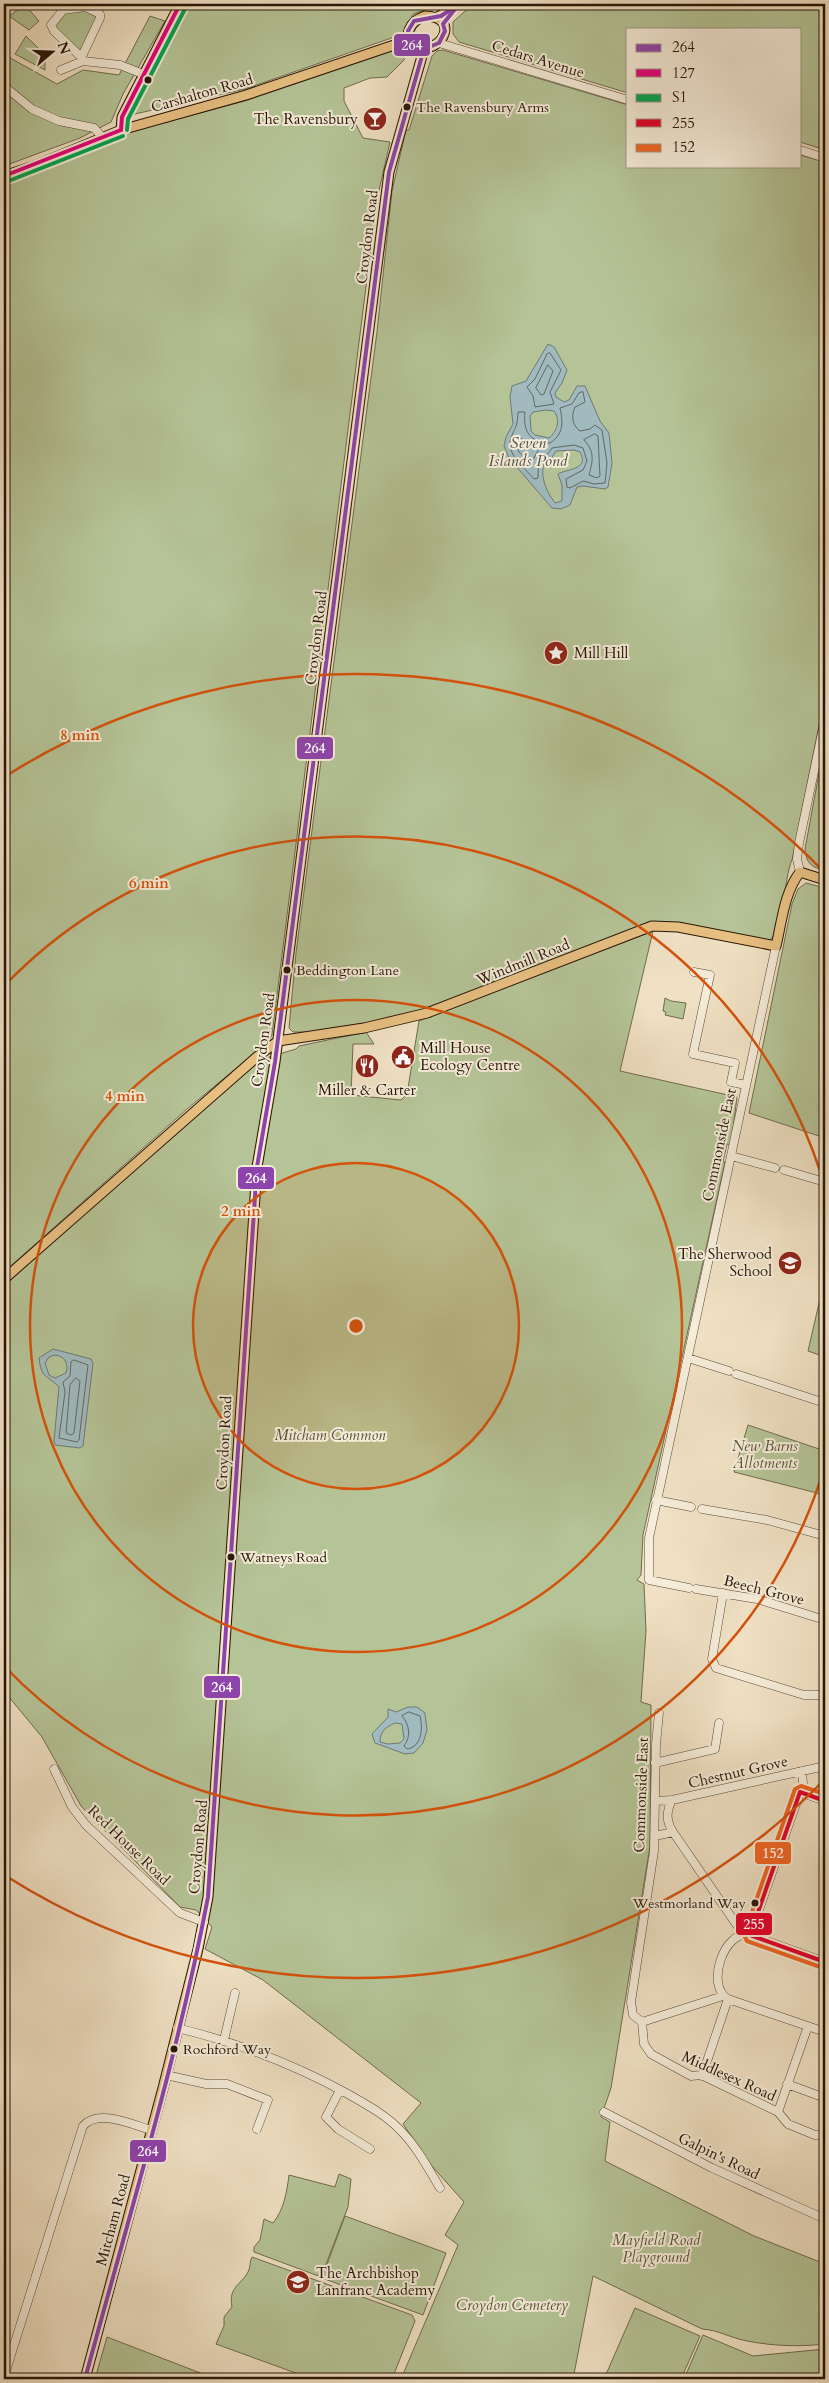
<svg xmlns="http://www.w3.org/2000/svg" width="829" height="2383" viewBox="0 0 829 2383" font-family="Cardo,serif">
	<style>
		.green { fill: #b5c497; stroke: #6e6c4e }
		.water { fill: #a0babf; stroke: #6f7875; fill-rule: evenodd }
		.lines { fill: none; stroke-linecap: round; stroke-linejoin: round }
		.shore { stroke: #636862; stroke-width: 1 }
		.minor-casing { stroke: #584836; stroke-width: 9 }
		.major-casing { stroke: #261506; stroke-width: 11 }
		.minor { stroke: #f5ecd9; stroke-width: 8 }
		.major { stroke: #e8c082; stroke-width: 9 }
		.bus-1-casing { stroke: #f5ecd9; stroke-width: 8 }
		.bus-2-casing { stroke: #f5ecd9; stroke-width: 8 }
		.bus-3-casing { stroke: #f5ecd9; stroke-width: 8 }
		.bus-4-casing { stroke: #f5ecd9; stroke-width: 8 }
		.bus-5-casing { stroke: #f5ecd9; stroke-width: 8 }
		.bus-1 { stroke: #8e44ad; stroke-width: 4 }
		.bus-2 { stroke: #e5007d; stroke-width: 4 }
		.bus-3 { stroke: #00a651; stroke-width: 4 }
		.bus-4 { stroke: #e4002b; stroke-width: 4 }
		.bus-5 { stroke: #f26522; stroke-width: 4 }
		.ring { fill: none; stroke: #d5520b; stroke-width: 2.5 }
		.bus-dot { fill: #261506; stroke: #f5ecd9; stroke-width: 2 }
		.labels { text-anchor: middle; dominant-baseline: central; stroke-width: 4; stroke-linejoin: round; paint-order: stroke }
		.bus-label { font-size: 14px; fill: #261506; stroke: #f5ecd9; text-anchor: start }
		.street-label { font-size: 15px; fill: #261506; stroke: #f5ecd9 }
		.poi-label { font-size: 15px; fill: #261506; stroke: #f5ecd9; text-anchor: start }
		.park-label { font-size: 15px; font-style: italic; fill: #585239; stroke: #f5ecd9 }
		.water-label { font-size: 16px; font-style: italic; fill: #514f47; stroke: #f5ecd9 }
		.centre { fill: #d5520b; stroke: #f5ecd9; stroke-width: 2.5 }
		.ring-label { font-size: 15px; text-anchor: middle; font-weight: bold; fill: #d5520b; stroke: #f5ecd9; stroke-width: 4; stroke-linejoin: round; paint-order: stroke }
		.line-badge { stroke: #f5ecd9; stroke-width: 2 }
		.badge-label { font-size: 14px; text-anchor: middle; font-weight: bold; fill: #fff }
	</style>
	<rect width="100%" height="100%" fill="#f0e1c4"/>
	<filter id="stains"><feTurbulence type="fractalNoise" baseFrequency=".004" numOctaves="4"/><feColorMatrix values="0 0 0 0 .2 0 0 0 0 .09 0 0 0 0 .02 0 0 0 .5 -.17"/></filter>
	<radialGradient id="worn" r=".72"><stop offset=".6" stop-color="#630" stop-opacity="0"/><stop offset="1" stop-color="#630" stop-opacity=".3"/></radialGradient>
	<path class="green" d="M77,4L86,5L99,16L82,53L55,30L54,20L69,6Z
		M188,4H443L413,14L403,34L245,89L126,116L174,25Z
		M473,4H825V150L800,142V29H628V93L459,42L453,34V22Z
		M25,5L39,21L29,30L9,16Z
		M150,16L165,21L123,94L111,122L80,138L4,166V51L12,59L57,84L83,70L119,75Z
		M26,36L45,55V70L15,54Z
		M404,47V60L387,77L370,78L344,88V101L363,138L390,142L377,199L272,1035L269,1041L187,1109L4,1272V181L117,135L245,101Z
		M443,50L628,105V166H800V155L825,162V695L792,860C784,876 784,933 769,940L666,922L650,923L406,1017L307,1032H293L289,1028L296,953L377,332L392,191L406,130H409L432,56L437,51Z
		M825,741V871C812,867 806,864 805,849Z
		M806,883L825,888V1138L749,1113L792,904L798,889Z
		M653,931L620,1071L737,1097L731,1145L727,1144L723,1162H725L643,1535L641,1575L637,1580L644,1584L646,1631L641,1702L651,1705L650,1846L611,2088L601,2117L610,2122L605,2161L754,2236L825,2264V2344C799,2347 773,2346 747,2341C731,2338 718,2330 702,2329L593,2276L573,2379H401L458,2245L445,2235L464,2202L431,2165L403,2124L421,2103L263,1980L205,1949L212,1927L196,1910L180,1907L81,1806L42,1737L4,1691V1286L211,1101L253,1067L269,1057L296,1049L299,1046L366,1032L374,1044H353L351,1095L401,1100L407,1094L419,1021Z
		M665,998L671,1001L686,1003L683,1019L665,1015L666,1012L663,1011Z
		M825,1277V1357L808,1351Z
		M748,1425L825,1451V1495L734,1472Z
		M339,2174L351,2179L348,2207L321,2277L254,2252V2247L260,2240L264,2219L273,2223C284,2210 287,2191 289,2175L335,2187Z
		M345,2216L446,2253L423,2315L322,2278Z
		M252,2257L412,2315L415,2321L392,2379H312L216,2344L224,2326V2317L232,2307C228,2287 241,2285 248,2272C251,2267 249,2262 252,2257Z
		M635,2308L700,2336L681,2379H604Z
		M703,2335L753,2356L825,2349V2379H684Z
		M107,2337L203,2374L217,2379H95Z"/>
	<path class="water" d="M548,344L554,347L567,370L562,383L555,393L556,397L564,402L569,400L577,386H585L600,421L609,433L612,463L608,487L605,489L583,486L577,487L570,505L561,509L552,508L509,458L504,446L506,437L513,424L510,397L512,386L526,381ZM546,410L554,411C561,421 557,431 549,438L535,435L531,431L530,416L533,412ZM574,450L580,452C590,470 566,469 558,474L562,485V501L555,503C546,491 539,475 545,461L551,459L556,451Z
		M53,1349L91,1359L93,1363L83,1446L80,1448L55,1445L54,1441L59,1387C47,1375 41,1378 39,1358ZM55,1355C65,1356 69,1364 66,1373L55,1378L49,1375L45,1363L49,1357Z
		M408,1707H417L425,1713L427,1730L423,1743L414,1753L405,1754L375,1743L372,1734L388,1717V1709L396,1712ZM395,1723L402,1724L404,1739L400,1743L388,1744L380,1742C380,1731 386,1727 395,1723Z"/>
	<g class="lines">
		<path class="shore" d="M550,353L561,370L550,392L554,404L535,407L533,396L527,387L535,379L547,354Z
			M548,365L553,371L544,394L541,395L536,388Z
			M583,392L585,402L575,407C571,416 572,425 580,431L590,429L595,425L602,430L607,463L605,483L594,484L583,481L570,488L567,487L566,479L583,470L587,461L583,448L574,445L552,448C543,462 538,456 538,478L534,479C526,469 505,454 511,438C516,424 517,429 518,412H525C523,431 529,442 550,443C564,434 563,422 560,408L572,404L579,393Z
			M595,434L598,436L600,476L597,478L589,475C593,460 595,452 584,440Z
			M519,437L539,449L531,463L519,452L516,444Z
			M74,1360L88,1365L79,1440L77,1442L59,1438L65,1392L63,1382L70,1376L71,1362Z
			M76,1378L80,1381L74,1433L71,1435L66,1433L70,1385Z
			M409,1712L420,1716C423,1728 422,1747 407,1749L404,1746C411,1737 410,1725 402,1716Z"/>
		<g class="minor-casing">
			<path id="minor" d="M85,7L100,14V18L83,54L79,55L54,31L51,25L63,10Z
				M439,43L628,100
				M61,70L83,61L120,65L143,74
				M4,86L32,109L59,121L94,128L102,137
				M800,150L825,158
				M800,872L797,859L799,843L825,719
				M694,972L710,975L693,1054L735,1063L731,1082L746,1085
				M731,1156L775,1168
				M784,1170L825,1182
				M688,1358L729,1371
				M736,1374L825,1403
				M656,1500L691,1507
				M702,1509L767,1520L825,1536
				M689,1588L649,1580V1538L776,946
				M696,1589L757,1599L825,1620
				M723,1593L712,1659L716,1668L804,1695H825
				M655,1763L715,1749L719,1723
				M54,1769L72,1807L86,1825L180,1913L204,1922
				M800,1792L825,1801
				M672,1800C666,1812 666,1821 673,1832
				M656,1801L672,1800L825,1766
				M655,1836L673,1832L743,1934
				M750,1935L803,1784L802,1771
				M728,1999L825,2032
				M642,2022L633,2015L631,2002L654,1851L656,1744L659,1713
				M642,2022L644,2044L651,2054L691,2076L701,2075L778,2112L788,2124L815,2135H825
				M642,2022L723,1996
				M177,2028C239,2043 292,2063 348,2094C367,2105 386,2115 401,2131C417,2147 428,2168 440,2188
				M224,2040L235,1993
				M166,2075L206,2084H227L268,2100L257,2129
				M702,2076L728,1999C705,1986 724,1929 750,1935L825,1962
				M787,2084L825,2098
				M340,2090L326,2117L338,2129L370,2149
				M604,2112L712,2168L825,2219
				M778,2112L808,2026
				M4,2377L83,2126C98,2108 133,2125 151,2130"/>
		</g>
		<g class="major-casing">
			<path id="major" d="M425,16C459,16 445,53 416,48C401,37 410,21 425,16Z
				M436,18L459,4
				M121,130L122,117L180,4
				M4,176L34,166L121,130L246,95L409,40
				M4,1279L258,1056L278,1041L364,1028L427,1013L652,926L678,927L776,946C782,921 784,893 800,872L825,880
				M85,2379L163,2088L198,1949L208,1897L257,1167L275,1062L389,172L424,49"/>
		</g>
		<use href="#minor" class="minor"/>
		<use href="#major" class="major"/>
		<g class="bus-1-casing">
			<path id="bus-1" d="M459,4L443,24L445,31L439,43L424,49L412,45L408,31L414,21L441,16Z
				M85,2379C128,2219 177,2060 208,1897L257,1167L275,1062L389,172L424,49"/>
		</g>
		<g class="bus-2-casing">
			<path id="bus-2" d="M121,130L122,117L180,4
				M4,176L121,130"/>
		</g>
		<g class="bus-3-casing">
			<path id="bus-3" d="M127,130L128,119L186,7
				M6,182L123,136"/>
		</g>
		<g class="bus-4-casing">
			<path id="bus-4" d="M825,1801L800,1792L750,1935L825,1962"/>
		</g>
		<g class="bus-5-casing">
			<path id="bus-5" d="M823,1968L747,1941L744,1935L795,1789L801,1786L825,1794"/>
		</g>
		<use href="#bus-1" class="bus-1"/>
		<use href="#bus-2" class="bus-2"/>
		<use href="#bus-3" class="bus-3"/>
		<use href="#bus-4" class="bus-4"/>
		<use href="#bus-5" class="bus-5"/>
	</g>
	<circle cx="356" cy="1326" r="163" fill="#d5520b" fill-opacity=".12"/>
	<g class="ring">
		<circle cx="356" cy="1326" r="163"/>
		<circle cx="356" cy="1326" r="326"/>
		<path d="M825 1465A489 489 0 0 1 4 1666M4 986A489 489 0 0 1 825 1187"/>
		<path d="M825 1779A652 652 0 0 1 6 1876M6 776A652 652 0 0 1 825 873"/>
	</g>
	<defs>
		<g id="bar-disc" transform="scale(1.25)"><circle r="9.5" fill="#8f2418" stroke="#f5ecd9"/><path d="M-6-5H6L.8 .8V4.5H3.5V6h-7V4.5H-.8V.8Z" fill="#fff"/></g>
		<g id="sight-disc" transform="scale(1.25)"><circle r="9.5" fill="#8f2418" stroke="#f5ecd9"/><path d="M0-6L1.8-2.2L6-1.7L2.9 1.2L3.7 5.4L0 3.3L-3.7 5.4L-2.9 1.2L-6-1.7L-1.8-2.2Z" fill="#fff"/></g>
		<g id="civic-disc" transform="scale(1.25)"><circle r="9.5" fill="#8f2418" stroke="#f5ecd9"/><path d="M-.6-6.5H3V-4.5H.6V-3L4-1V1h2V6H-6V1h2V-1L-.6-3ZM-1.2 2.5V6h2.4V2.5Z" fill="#fff"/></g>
		<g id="restaurant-disc" transform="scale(1.25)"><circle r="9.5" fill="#8f2418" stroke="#f5ecd9"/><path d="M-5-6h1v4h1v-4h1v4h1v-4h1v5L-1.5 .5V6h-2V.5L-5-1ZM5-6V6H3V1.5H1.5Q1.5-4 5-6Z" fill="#fff"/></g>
		<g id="school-disc" transform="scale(1.25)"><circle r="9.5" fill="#8f2418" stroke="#f5ecd9"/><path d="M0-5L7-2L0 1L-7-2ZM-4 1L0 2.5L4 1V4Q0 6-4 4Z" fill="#fff"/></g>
	</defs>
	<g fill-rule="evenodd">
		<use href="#bar-disc" x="375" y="119"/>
		<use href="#sight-disc" x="556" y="653"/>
		<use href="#civic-disc" x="403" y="1057"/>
		<use href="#restaurant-disc" x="367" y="1066"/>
		<use href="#school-disc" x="790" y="1263"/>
		<use href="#school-disc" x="298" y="2282"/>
	</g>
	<g class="bus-dot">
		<circle cx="148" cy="80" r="4.5"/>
		<circle cx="407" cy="107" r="4.5"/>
		<circle cx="287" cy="970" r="4.5"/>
		<circle cx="231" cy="1557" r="4.5"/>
		<circle cx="755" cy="1903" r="4.5"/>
		<circle cx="174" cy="2049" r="4.5"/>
	</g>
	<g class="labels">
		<g class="bus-label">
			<text x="416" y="107">The Ravensbury Arms</text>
			<text x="296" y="970">Beddington Lane</text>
			<text x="240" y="1557">Watneys Road</text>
			<text x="746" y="1903" text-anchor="end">Westmorland Way</text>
			<text x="183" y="2049">Rochford Way</text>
		</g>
		<g class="street-label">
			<text transform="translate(538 59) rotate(17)">Cedars Avenue</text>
			<text transform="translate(202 93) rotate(-16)">Carshalton Road</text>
			<text transform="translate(367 237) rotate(-83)">Croydon Road</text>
			<text transform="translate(316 638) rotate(-83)">Croydon Road</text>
			<text transform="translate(523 962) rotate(-22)">Windmill Road</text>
			<text transform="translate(263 1040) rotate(-82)">Croydon Road</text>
			<text transform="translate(719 1145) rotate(-78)">Commonside East</text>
			<text transform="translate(224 1443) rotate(-87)">Croydon Road</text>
			<text transform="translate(764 1590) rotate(14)">Beech Grove</text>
			<text transform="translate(738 1772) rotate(-13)">Chestnut Grove</text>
			<text transform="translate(641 1795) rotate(-88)">Commonside East</text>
			<text transform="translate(129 1845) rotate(44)">Red House Road</text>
			<text transform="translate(198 1847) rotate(-85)">Croydon Road</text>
			<text transform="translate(729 2076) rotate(24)">Middlesex Road</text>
			<text transform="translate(719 2156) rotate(26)">Galpin's Road</text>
			<text transform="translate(113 2220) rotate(-75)">Mitcham Road</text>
		</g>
		<g class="poi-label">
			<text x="358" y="119" text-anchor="end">The Ravensbury</text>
			<text x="574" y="653">Mill Hill</text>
			<text x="420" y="1048">Mill House<tspan x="420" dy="17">Ecology Centre</tspan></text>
			<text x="367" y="1090" text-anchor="middle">Miller &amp; Carter</text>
			<text x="772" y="1254" text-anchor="end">The Sherwood<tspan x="772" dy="17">School</tspan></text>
			<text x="316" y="2273">The Archbishop<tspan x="316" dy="17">Lanfranc Academy</tspan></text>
		</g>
		<g class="park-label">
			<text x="330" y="1435">Mitcham Common</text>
			<text x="765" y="1446">New Barns<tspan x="765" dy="17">Allotments</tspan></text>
			<text x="656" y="2240">Mayfield Road<tspan x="656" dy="17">Playground</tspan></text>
			<text x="512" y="2305">Croydon Cemetery</text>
		</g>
		<g class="water-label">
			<text x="528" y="443">Seven<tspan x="528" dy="18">Islands Pond</tspan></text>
		</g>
	</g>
	<circle cx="356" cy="1326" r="8" class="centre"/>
	<g class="ring-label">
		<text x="80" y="740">8 min</text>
		<text x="149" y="888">6 min</text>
		<text x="125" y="1101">4 min</text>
		<text x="241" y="1216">2 min</text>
	</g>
	<g class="line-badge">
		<rect x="393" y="33" width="38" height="24" rx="5" fill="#8e44ad"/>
		<rect x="296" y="736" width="38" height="24" rx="5" fill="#8e44ad"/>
		<rect x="237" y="1166" width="38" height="24" rx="5" fill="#8e44ad"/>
		<rect x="203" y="1675" width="38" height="24" rx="5" fill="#8e44ad"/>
		<rect x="754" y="1841" width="38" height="24" rx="5" fill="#f26522"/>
		<rect x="735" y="1912" width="38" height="24" rx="5" fill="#e4002b"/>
		<rect x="129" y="2139" width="38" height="24" rx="5" fill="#8e44ad"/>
	</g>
	<g class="badge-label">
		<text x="412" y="50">264</text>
		<text x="315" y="753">264</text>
		<text x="256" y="1183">264</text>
		<text x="222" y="1692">264</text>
		<text x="773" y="1858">152</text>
		<text x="754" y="1929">255</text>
		<text x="148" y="2156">264</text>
	</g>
	<rect width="829" height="2383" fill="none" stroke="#f0e1c4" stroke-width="20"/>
	<rect x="5" y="5" width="819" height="2373" fill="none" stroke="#261506" stroke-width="2.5"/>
	<rect x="10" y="10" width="809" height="2363" fill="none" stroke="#261506"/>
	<rect x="626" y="28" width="175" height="140" fill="#f5ecd9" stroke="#a29685"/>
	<rect x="636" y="44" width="25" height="8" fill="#8e44ad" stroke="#a29685"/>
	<text x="672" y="52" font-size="15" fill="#261506">264</text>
	<rect x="636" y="69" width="25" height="8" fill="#e5007d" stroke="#a29685"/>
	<text x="672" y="78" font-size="15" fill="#261506">127</text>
	<rect x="636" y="94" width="25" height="8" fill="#00a651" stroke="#a29685"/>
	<text x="672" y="102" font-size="15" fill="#261506">S1</text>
	<rect x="636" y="119" width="25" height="8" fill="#e4002b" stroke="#a29685"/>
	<text x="672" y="128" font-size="15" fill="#261506">255</text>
	<rect x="636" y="144" width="25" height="8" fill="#f26522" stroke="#a29685"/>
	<text x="672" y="152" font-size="15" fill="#261506">152</text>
	<g transform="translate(52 52) rotate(71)" stroke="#f5ecd9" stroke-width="4" paint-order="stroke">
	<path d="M0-4L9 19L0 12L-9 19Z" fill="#261506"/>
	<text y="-8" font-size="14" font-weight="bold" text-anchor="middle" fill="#261506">N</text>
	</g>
	<rect width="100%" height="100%" filter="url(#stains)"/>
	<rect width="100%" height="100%" fill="url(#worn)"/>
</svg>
